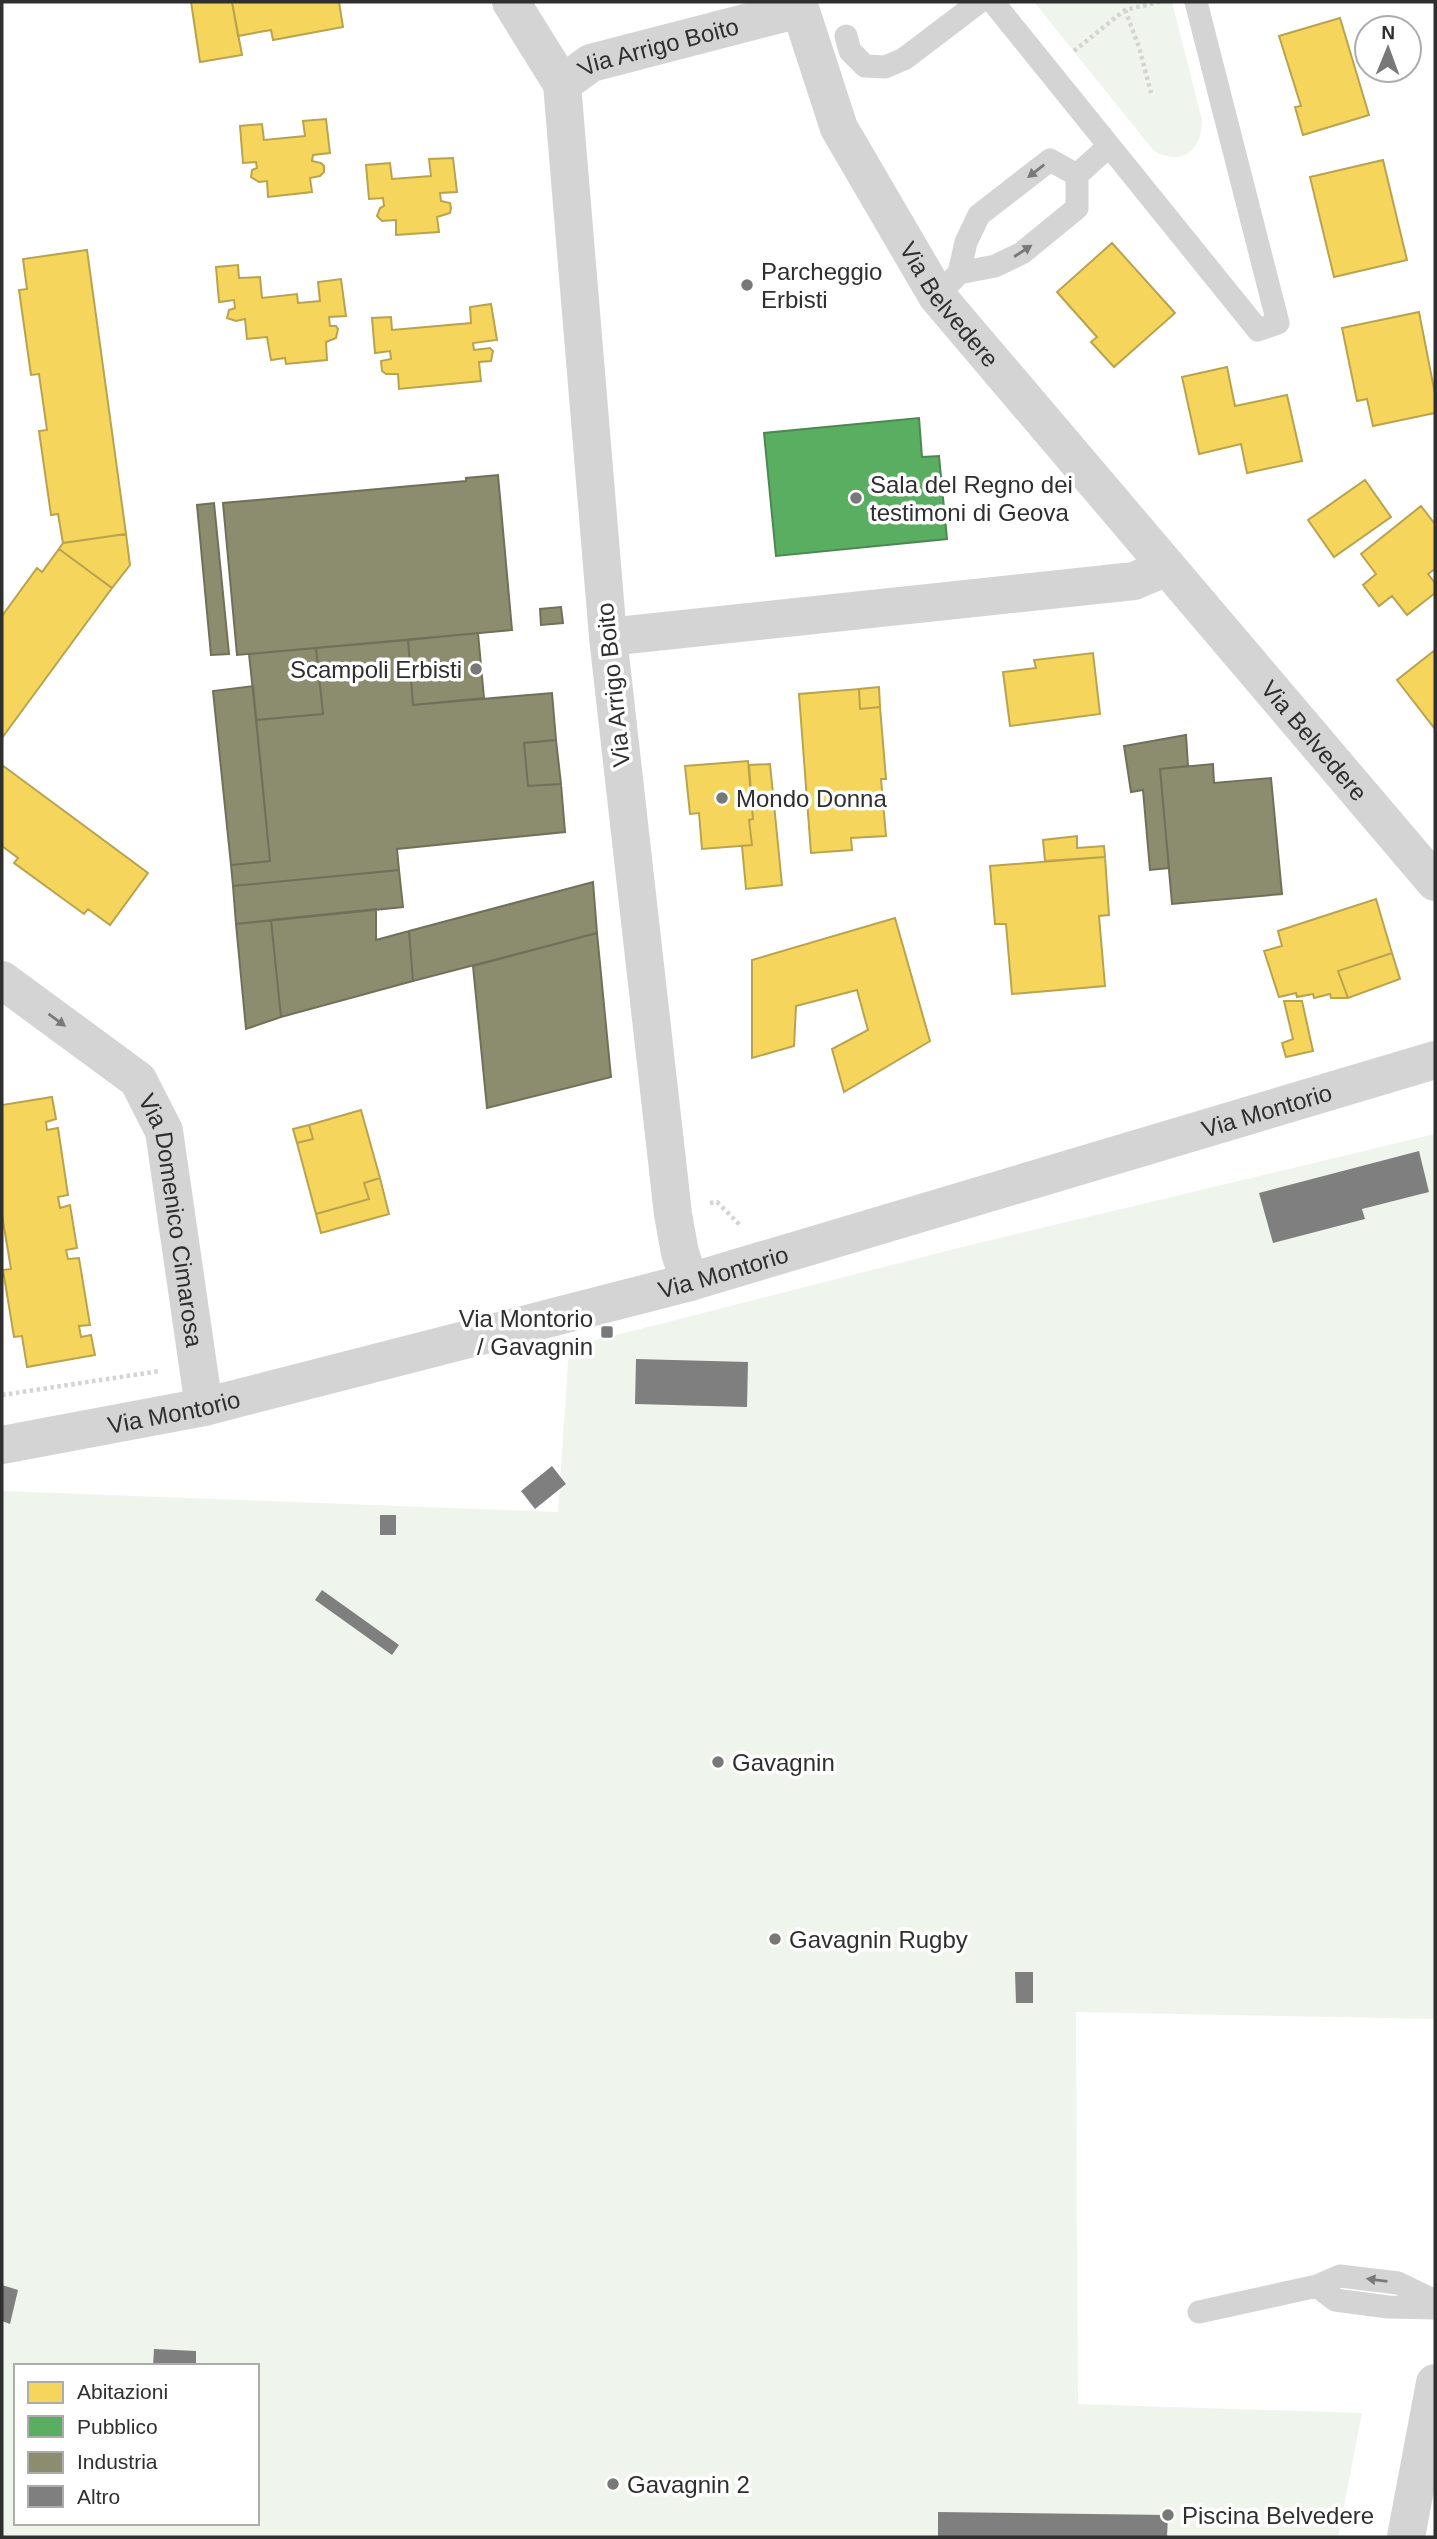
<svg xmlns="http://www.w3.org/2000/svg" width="1437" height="2539" viewBox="0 0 1437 2539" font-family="Arial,sans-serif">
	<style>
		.green { fill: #eff5ec; fill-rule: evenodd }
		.homes { fill: #f6d55c; stroke: #baa34e; stroke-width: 2 }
		.public { fill: #5aae61; stroke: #4d8852; stroke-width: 2 }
		.industry { fill: #8c8c6e; stroke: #70705b; stroke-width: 2 }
		.building { fill: #7f7f7f }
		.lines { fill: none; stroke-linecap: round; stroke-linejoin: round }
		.path { stroke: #d4d4d4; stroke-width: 4.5; stroke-dasharray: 3.5 3.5; stroke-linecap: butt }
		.service { stroke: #d4d4d4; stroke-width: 23 }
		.minor { stroke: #d4d4d4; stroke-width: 38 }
		.tertiary { stroke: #d4d4d4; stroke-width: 38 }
		.oneway { fill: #797979 }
		.poi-dot { fill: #787878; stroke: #fff; stroke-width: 2.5 }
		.labels { text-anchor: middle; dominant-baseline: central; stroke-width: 7; stroke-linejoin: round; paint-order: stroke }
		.street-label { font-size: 24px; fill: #2f2f2f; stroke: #fff }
		.poi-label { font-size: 24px; fill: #2f2f2f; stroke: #fff; text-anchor: start }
	</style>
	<rect width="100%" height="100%" fill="#fff"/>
	<path class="green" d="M1034,2H1172L1202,120C1202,150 1182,167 1154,151Z
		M1435,1134V2019L1076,2012L1078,2404L1362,2413L1338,2537H2V1491L558,1512L569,1347L966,1246ZM16,2366H257V2523H16Z"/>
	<path class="homes" d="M191,2H232L242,55L200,62Z
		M232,2H339L343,27L273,40L271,30L238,36Z
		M1340,18L1369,115L1303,135L1295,107L1301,106L1279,36Z
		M326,119L330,153L313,155L312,161L321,163L324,166V172L320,176L310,178L312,192L268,197L267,181L259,182L251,177L252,170L257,168L256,162L243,163L240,126L262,124L264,140L305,136L303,121Z
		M453,158L457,192L440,193L441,201L450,203L451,208L450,213L437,217L439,232L396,235V220L382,221L377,216L380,208L384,206L383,198L369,199L366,165L390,163L392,179L431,176L429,159Z
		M1383,160L1407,260L1334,277L1310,177Z
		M1112,243L1175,313L1114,367L1091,342L1097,337L1057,292Z
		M87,250L126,534L63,543L58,514L51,515L39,431L47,430L39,374L31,375L19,290L27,289L23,259Z
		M238,265L239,278L260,277L262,298L297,294L298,303L320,301L318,282L341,279L346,316L329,317L330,326H336L338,329L336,338L326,342L327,360L286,364L285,358L271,360L267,337L247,339L245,319L236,321L227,318L229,310L235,308L234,300L219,302L216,267Z
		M491,304L497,340L473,343L474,350L490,348L493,351L491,361L479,362L481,381L399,389L398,374H386L382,371L381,361L391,359L390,351L375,353L372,318L391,317L392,330L471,323L470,307Z
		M1419,312L1435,394V413L1373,426L1367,399L1357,401L1342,328Z
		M1227,367L1235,406L1287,395L1302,461L1247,473L1241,444L1199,454L1182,377Z
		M1365,480L1391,517L1334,557L1308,520Z
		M1421,506L1435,524V569L1428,574L1435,583V593L1407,615L1392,596L1379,606L1363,585L1376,574L1361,554Z
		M126,534L130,565L112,588L59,549L63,543Z
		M59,549L112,588L2,738V616L37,568L42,572Z
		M1435,650V729L1397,680Z
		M1093,653L1100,714L1010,726L1003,672L1036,668L1034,660Z
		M879,687L880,707L860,709L859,689Z
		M859,689L860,709L880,707L886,779H881L886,836L851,838L852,850L811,853L799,694Z
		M748,761L753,819L749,820L752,845L702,849L699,813L690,814L685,766Z
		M770,764L782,885L746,889L742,846L752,845L749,820L753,819L749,765Z
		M2,765L148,873L110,925L88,909L84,914L14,863L18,858L2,846Z
		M1077,836V848L1104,846L1105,857L1045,861L1043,840Z
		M1105,857L1109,915L1099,916L1105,986L1012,994L1006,924H995L990,866Z
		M1376,899L1392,953L1338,971L1348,998H1331L1330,994L1314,998L1313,994L1297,997L1296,993L1279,997L1264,951L1282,946L1278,931Z
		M895,918L930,1041L844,1092L832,1049L868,1030L857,990L796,1006L794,1046L752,1058V960Z
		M1392,953L1400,979L1348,998L1338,971Z
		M1284,1001H1302L1313,1051L1286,1057L1282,1043L1293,1039Z
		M52,1097L56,1119L46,1122L47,1130L58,1128L68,1195L58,1197L60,1208L70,1205L77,1248L66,1250L68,1259L79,1258L90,1325L79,1326L81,1337L91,1335L95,1355L27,1367L22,1336L14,1337L3,1270L11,1269L2,1215V1105Z
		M361,1110L380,1178L364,1183L369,1199L316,1214L297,1143L313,1139L309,1125Z
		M309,1125L313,1139L297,1143L293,1129Z
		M380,1178L389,1214L321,1233L316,1214L369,1199L364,1183Z"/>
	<path class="public" d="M919,418L922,457L939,456L947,539L776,556L764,433Z"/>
	<path class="industry" d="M498,475L512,630L237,655L223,503L466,481V478Z
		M214,503L229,654L211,655L197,505Z
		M561,607L563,623L541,625L540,609Z
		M478,633L484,698L413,705L408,640Z
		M408,640L413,705L552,693L556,740L524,743L528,786L561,784L565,832L397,849L399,870L233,886L231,865L270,861L256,720L323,714L316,648Z
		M316,648L323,714L256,720L249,654Z
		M253,686L270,861L231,865L213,691Z
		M1186,735L1188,766L1160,769L1169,868L1150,870L1143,790L1131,792L1124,746Z
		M556,740L561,784L528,786L524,743Z
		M1213,764L1214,783L1271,778L1282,894L1172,904L1160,769Z
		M399,870L403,907L236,924L233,886Z
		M593,882L597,933L413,981L409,931Z
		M376,909V940L409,931L413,981L281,1017L271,920Z
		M271,920L281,1017L246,1029L236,924Z
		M597,933L611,1077L487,1108L473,966Z"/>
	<path class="building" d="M1419,1151L1429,1192L1362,1209L1365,1219L1273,1243L1259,1193Z
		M636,1359L748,1362L747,1407L635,1404Z
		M552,1466L566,1484L535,1509L521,1491Z
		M380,1515H396V1535H380Z
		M322,1590L399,1645L392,1655L315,1600Z
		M1015,1972H1033V2003H1016Z
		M2,2285L18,2290L10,2324L2,2321Z
		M154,2349L196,2351V2366H153Z
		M938,2512L1168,2515L1167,2537H938Z"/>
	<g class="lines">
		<path class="path" d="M1125,10L1139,47L1151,93
			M1074,51L1125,10L1159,2
			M710,1203L717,1202L740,1225
			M2,1395L160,1371"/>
		<path class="service" d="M993,2L1258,330L1278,323L1196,2
			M846,36L850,51L865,66L885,67L904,59L979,2
			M959,273L995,266L1022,253L1077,208V175
			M937,296L959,273L966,242L979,215L1050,160L1077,175L1109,146
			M1317,2286L1335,2300L1388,2307L1435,2308
			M1199,2312L1317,2286L1340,2276L1398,2283L1435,2301"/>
		<g class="minor">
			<path d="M511,2L562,84"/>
			<path d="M608,637L1134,581L1167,567"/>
			<path id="s1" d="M2,980L138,1080L164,1131L204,1407"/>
			<path id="s2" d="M690,1282L680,1253L673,1214L608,637L562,84L591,63L799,9"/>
		</g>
		<g class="tertiary">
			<path id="s3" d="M798,2L839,128L937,296L1435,882"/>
			<path id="s4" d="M2,1445L204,1407L690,1282L1435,1060"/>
			<path d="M1406,2537L1435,2383"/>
		</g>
	</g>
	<defs><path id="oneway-solid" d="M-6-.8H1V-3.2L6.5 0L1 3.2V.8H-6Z" transform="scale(1.75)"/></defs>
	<g class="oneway">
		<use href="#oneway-solid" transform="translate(1036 171) rotate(142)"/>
		<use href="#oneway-solid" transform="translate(1023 251) rotate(-33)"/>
		<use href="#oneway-solid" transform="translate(57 1020) rotate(36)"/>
		<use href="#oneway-solid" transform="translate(1377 2280) rotate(-173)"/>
	</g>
	<g class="poi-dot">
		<circle cx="747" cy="285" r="7"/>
		<circle cx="856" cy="498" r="7"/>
		<circle cx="476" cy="669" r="7"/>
		<circle cx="722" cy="798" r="7"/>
		<rect x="600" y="1325" width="14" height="14" rx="3.5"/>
		<circle cx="718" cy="1762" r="7"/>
		<circle cx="775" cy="1939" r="7"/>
		<circle cx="613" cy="2484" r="7"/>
		<circle cx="1168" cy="2515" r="7"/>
	</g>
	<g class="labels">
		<g class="street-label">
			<text stroke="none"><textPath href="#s2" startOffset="1311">Via Arrigo Boito</textPath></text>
			<text stroke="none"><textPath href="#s3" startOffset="341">Via Belvedere</textPath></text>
			<text transform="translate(613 685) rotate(-96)">Via Arrigo Boito</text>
			<text stroke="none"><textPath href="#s3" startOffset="910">Via Belvedere</textPath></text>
			<text stroke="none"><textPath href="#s4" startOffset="1309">Via Montorio</textPath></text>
			<text stroke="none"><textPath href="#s1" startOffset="315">Via Domenico Cimarosa</textPath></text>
			<text stroke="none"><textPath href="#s4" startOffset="742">Via Montorio</textPath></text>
			<text stroke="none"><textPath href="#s4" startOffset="175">Via Montorio</textPath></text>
		</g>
		<g class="poi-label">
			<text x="761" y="271">Parcheggio<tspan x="761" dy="28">Erbisti</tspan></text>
			<text x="870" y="484">Sala del Regno dei<tspan x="870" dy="28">testimoni di Geova</tspan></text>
			<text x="462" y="669" text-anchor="end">Scampoli Erbisti</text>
			<text x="736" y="798">Mondo Donna</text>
			<text x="593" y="1318" text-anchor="end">Via Montorio<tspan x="593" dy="28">/ Gavagnin</tspan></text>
			<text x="732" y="1762">Gavagnin</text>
			<text x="789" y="1939">Gavagnin Rugby</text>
			<text x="627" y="2484">Gavagnin 2</text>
			<text x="1182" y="2515">Piscina Belvedere</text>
		</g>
	</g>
	<rect width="1437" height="2539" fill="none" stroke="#2f2f2f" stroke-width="7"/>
	<rect x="14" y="2364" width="245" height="161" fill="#ffffff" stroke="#acacac" stroke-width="2"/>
	<rect x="28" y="2382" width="35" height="21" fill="#f6d55c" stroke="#acacac" stroke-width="2"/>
	<text x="77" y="2399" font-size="21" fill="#2f2f2f">Abitazioni</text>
	<rect x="28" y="2416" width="35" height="21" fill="#5aae61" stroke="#acacac" stroke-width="2"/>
	<text x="77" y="2434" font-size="21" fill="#2f2f2f">Pubblico</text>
	<rect x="28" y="2452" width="35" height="21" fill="#8c8c6e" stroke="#acacac" stroke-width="2"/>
	<text x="77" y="2469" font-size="21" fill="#2f2f2f">Industria</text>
	<rect x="28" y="2486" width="35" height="21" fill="#7f7f7f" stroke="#acacac" stroke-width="2"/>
	<text x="77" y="2504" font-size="21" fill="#2f2f2f">Altro</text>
	<g transform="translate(1388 49) rotate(1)"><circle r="33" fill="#ffffff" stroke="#acacac" stroke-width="2"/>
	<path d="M0-5L12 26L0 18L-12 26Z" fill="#787878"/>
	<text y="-10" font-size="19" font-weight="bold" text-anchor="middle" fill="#2f2f2f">N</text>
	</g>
</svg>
